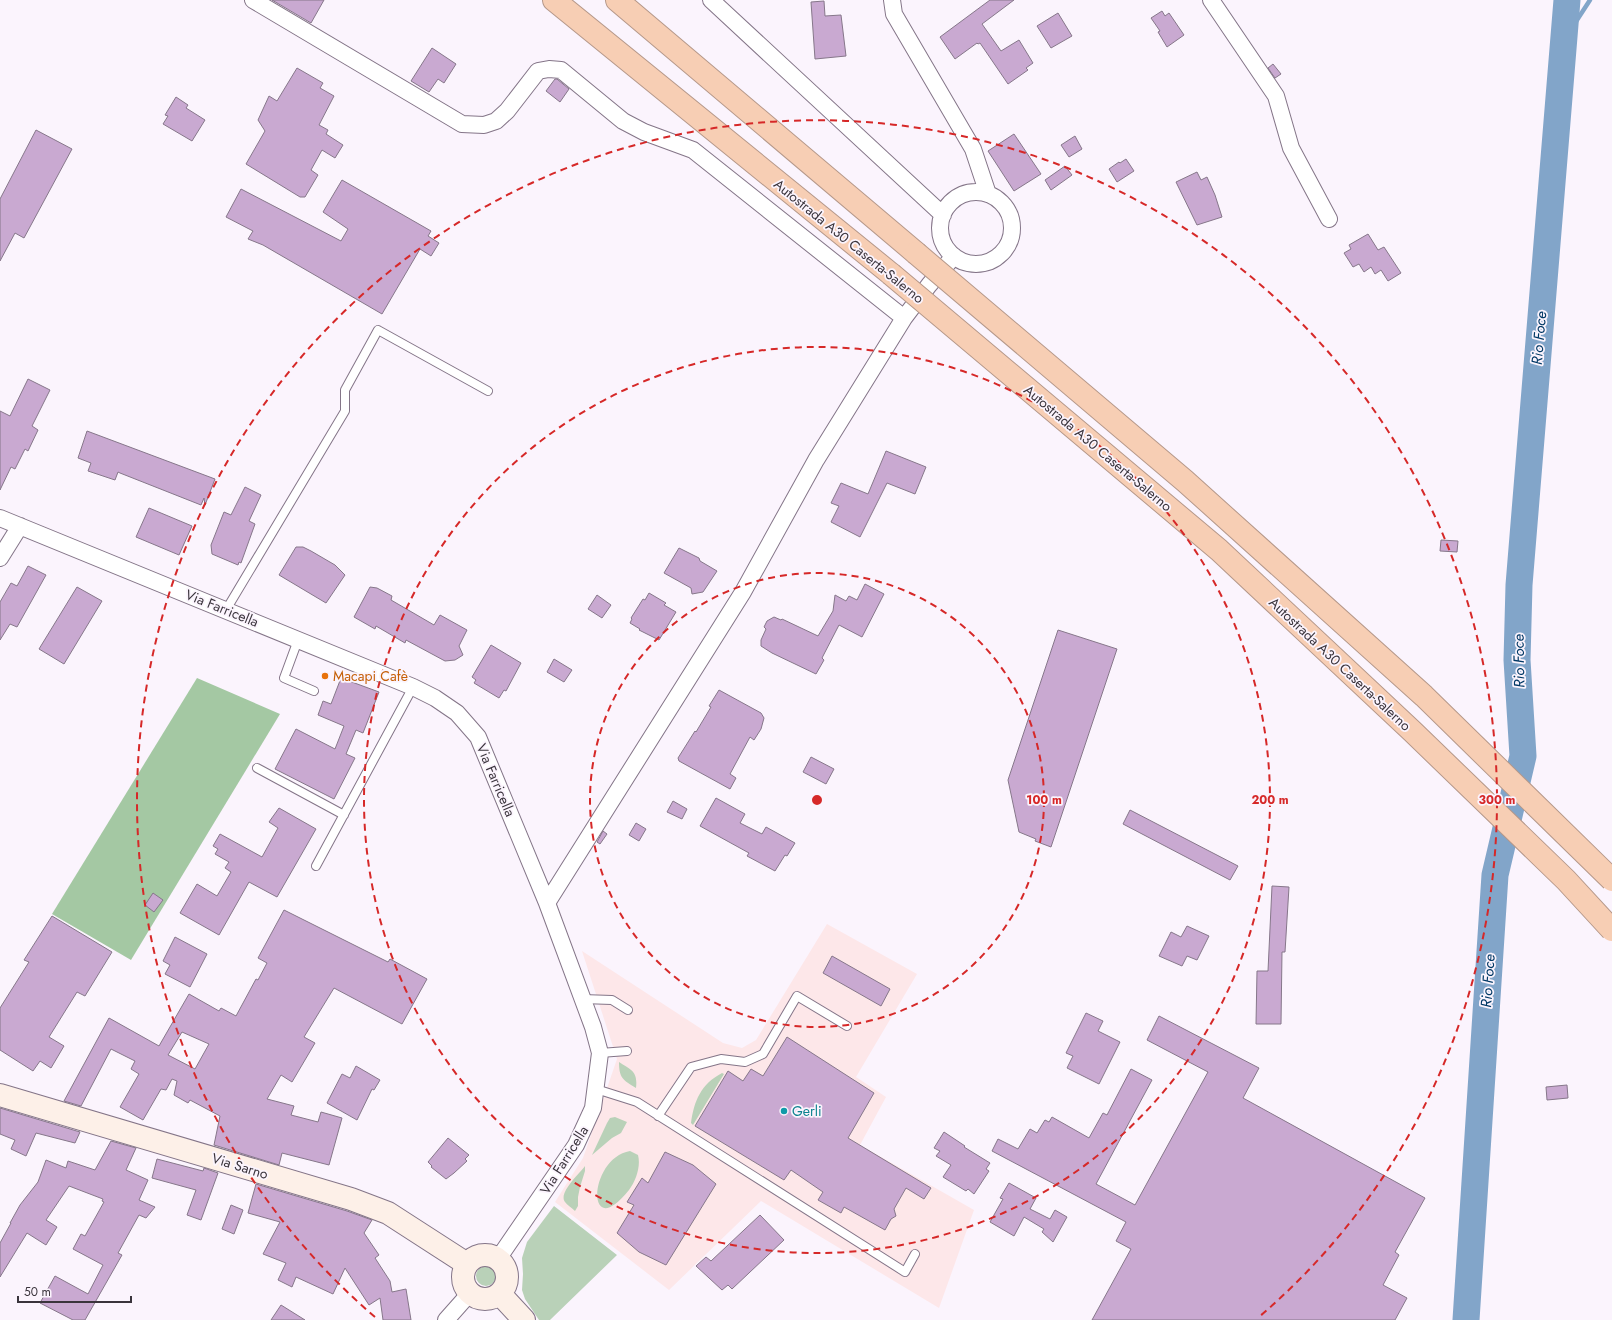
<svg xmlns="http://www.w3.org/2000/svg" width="1612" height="1320" viewBox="0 0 1612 1320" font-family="Jost,sans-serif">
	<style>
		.industrial { fill: #fde7e9 }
		.green { fill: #b9d1b8 }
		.forest { fill: #a4c8a3 }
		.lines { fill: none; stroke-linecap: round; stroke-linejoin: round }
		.stream { stroke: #82a5c9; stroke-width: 4.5 }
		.river { stroke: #82a5c9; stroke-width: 27 }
		.building { fill: #c9a9d1; stroke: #86778a; fill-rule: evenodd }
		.lane-casing { stroke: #847588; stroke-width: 10 }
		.street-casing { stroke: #847588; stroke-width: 18 }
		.secondary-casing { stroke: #847588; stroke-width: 24 }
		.highway-casing { stroke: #b5988a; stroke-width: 24 }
		.lane { stroke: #fff; stroke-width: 8 }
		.street { stroke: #fff; stroke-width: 16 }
		.secondary { stroke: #fdf0e8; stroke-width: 22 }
		.highway { stroke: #f7ceb4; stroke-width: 22 }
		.highway-bridge-casing { stroke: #b5988a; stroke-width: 24; stroke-linecap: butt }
		.highway-bridge { stroke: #f7ceb4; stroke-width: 22 }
		.ring { fill: none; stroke: #d62828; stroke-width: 2; stroke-dasharray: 7 5 }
		.food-dot { fill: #e8710a; stroke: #fbf4fd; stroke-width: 1.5 }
		.culture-dot { fill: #0f9aa8; stroke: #fbf4fd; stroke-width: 1.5 }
		.labels { text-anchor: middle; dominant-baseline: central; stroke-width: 3.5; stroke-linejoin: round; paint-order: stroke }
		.street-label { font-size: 14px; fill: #3a343c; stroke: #fbf4fd }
		.food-label { font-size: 14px; fill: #c56008; stroke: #fbf4fd; text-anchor: start }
		.culture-label { font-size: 14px; fill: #0d838f; stroke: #fbf4fd; text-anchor: start }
		.water-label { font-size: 15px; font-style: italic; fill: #003865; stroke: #fbf4fd }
		.centre { fill: #d62828; stroke: #fbf4fd; stroke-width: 2 }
		.ring-label { font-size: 12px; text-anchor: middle; font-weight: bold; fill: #d62828; stroke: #fbf4fd; stroke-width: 3.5; stroke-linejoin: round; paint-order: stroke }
	</style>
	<rect width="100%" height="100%" fill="#fbf4fd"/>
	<path class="industrial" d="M827,924L917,974L856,1077L886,1097L860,1145L974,1210L939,1308L761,1201L669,1290L555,1202L583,1158L617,1059L582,951L723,1043L742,1048L756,1040Z"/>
	<path class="green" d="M619,1062C631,1070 638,1071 636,1088C623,1080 619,1078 619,1062Z
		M722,1073L724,1074L693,1125L691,1123C694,1101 701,1084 722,1073Z
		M615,1117L627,1122L621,1133L612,1138L592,1155L607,1123L610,1118Z
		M630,1151L638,1155C641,1166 636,1181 629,1190C585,1245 588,1158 630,1151Z
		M585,1166V1171L580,1187L578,1197V1206L575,1211C572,1208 567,1205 565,1202C558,1193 579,1174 585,1166Z
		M554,1206L617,1255L550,1320H539L525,1299L522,1290L523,1274L522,1258L527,1242Z
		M476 1276a10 10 0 1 1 20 0a10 10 0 1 1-20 0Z"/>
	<path class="forest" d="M197,678L280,714L131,960L52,914Z"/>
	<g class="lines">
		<path class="stream" d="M1564,40L1590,0"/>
		<path class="river" d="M1466,1320L1495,875L1523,756L1517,660L1519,585L1567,0"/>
	</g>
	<path class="building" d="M272,0H324L311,23Z
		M990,0H1014L982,24L1001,51L1019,40L1033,63L1026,68L1028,70L1008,84L980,43L978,44L977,43L955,59L940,37Z
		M824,1L825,16L841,15L846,56L815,59L811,2Z
		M1162,11L1165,16L1169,13L1184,35L1167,47L1158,32L1160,31L1151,18Z
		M1058,13L1072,36L1051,48L1037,26Z
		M432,48L456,64L444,83L438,79L429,92L411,81Z
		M1273,64L1281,74L1275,78L1268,68Z
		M297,68L323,83L320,88L334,96L319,125L328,130L326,134L343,145L335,158L322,150L311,170L318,175L305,197H300L246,164L265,131L258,120L269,96L277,101Z
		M555,79H557L569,89L560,102L546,91Z
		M176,97L188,105L186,108L205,120L192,141L163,124L168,116L165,115Z
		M36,130L72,149L24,238L15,233L0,261V199Z
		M1014,134L1041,174L1014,191L988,151Z
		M1075,136L1082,149L1069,157L1061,145Z
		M1126,159L1134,171L1117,182L1109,169L1119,162L1120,163Z
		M1065,166L1072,175L1051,190L1045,180Z
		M1197,172L1201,180L1207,177L1215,195L1222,217L1197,225L1176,182Z
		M342,180L431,231L428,236L439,243L431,256L420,249L382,314L263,245L248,239L253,231L226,217L241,189L341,241L348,229L323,212Z
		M1368,234L1378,250L1384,247L1401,273L1388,281L1381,270L1375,274L1371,267L1364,272L1359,264L1353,267L1344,253L1351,249L1349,245Z
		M28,379L50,390L32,426L38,430L28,451L25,449L15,469L11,467L0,490V411L10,416Z
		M87,431L215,479L205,505L204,498L201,505L120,473L118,472L115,480L88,471L91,463L78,458Z
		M886,451L926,467L915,494L887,483L860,537L831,522L839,506L831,503L841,483L868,494Z
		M245,487L261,495L249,521L255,524L241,563L239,562L238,565L212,554L211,545L224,512L231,515Z
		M149,508L192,526L179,555L136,537Z
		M1441,540L1458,541L1457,552L1440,551Z
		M296,547H303L311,551L335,565L345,575L326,603L279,575Z
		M679,548L699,558L700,561L717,571L703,592L692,594L691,588L664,573Z
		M28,566L46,575L17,627L10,624L0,640V602L11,583L17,586Z
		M865,584L884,594L862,637L839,625L822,658L824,660L816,674L772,653L761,646V640L766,629L764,627L767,621L774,617L781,620L782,619L818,636L833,611L835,595L846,601L849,596L857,600Z
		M77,587L102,601L64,664L39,649Z
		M370,587L377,588L392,596L391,600L434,625L440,615L467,630L459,646L463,655L455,660L445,661L406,640L405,643L376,626L375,629L354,617Z
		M649,593L666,603L664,605L676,612L659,640L639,630L640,629L630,623L632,619L631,618L643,599L645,600Z
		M597,595L611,605L602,618L588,609Z
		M1058,630L1117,649L1051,847L1035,841L1036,839L1019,832L1008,780Z
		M491,645L521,663L506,691L504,690L499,698L474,683L476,680L472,677Z
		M554,659L572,670L564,682L547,672Z
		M341,678L379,692L363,733L356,730L346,754L355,758L334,799L275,769L296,729L335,749L344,726L318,715L323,701L331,704Z
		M719,690L761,713L764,718L761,729L754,740L750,737L730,774L736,778L730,789L679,761L678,758L695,731L696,732L711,707L709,706Z
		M811,757L834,769L826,784L803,772Z
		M716,798L745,814L740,823L762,834L766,827L795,843L787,856L785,855L775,871L747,856L749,853L700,826Z
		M673,801L687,809L682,819L667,812Z
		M279,808L316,829L277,897L249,882L219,935L180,913L197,884L217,896L231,872L225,868L229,862L215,854L218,849L213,846L220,834L262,857L278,828L269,822Z
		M1130,810L1238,866L1230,880L1123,824Z
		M636,823L646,829L639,841L629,835Z
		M603,831L607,834L600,844L597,842Z
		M1272,886L1289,887L1285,952H1282L1281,1024H1256L1257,971H1268Z
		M153,893L163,900L154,912L145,905Z
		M284,910L388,962L390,959L427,979L402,1024L334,988L304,1037L315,1043L292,1082L281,1075L267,1099L294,1106L291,1115L318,1122L321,1112L342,1118L329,1165L282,1153L279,1165L214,1145L220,1116L190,1100L188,1103L174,1095L177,1081L172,1079L166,1090L161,1089L143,1120L120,1107L139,1074L131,1069L135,1061L111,1049L81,1106L64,1101L109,1018L159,1046L189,994L219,1011L221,1008L236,1016L256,979L258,980L267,963L258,958ZM182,1032L209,1044L195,1069L168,1055Z
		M52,916L112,952L85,996L77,992L49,1037L64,1046L51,1068L40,1061L33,1071L0,1050V1008L29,962L24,960Z
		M1187,926L1209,936L1197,960L1187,956L1182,966L1159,956L1171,932L1181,937Z
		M175,937L207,954L190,987L165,974L170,965L163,961Z
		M832,956L890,989L881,1006L823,973Z
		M1086,1013L1103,1021L1098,1031L1120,1042L1099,1084L1067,1068L1073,1056L1066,1053Z
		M1159,1016L1259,1068L1243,1098L1425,1198L1395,1252L1399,1255L1383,1285L1407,1298L1395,1320H1092L1131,1249L1116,1241L1126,1222L992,1151L998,1139L1018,1149L1030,1129L1037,1133L1045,1120L1049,1122L1052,1117L1089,1138L1103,1113L1107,1115L1131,1069L1152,1080L1096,1184L1135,1205L1208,1072L1147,1040Z
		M787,1037L874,1093L848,1138L931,1188L924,1199L906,1188L894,1209L896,1216L891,1219L885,1230L844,1207L841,1213L818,1200L823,1192L791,1170L784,1180L695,1126L728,1071L743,1081L751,1069L763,1076Z
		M356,1066L380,1080L374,1090L372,1089L357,1120L327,1103L342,1074L350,1078Z
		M1567,1085L1568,1098L1547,1100L1546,1087Z
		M0,1108L80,1132L75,1143L36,1133L26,1156L11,1149L15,1140L0,1134Z
		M944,1132L965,1146L964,1147L990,1163L986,1169L989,1171L974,1194L968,1189L966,1191L943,1177L951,1165L936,1156L940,1151L934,1148Z
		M448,1138L469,1155L465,1159L467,1161L454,1173L446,1179L431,1167L432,1166L428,1162Z
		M111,1141L136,1148L126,1170L148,1180L139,1200L155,1207L146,1218L139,1215L118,1253L122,1255L85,1320H73L40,1303L55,1276L88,1294L103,1265L73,1249L81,1234L85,1236L104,1202L102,1201L103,1199L69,1186L46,1220L57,1227L46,1245L27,1233L0,1277V1243L11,1223H10L20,1205L38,1182L46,1160L66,1168L68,1161L95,1170Z
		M665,1152L693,1165L716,1184L666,1265L639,1252L617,1233L634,1205L627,1202L642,1178L648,1183Z
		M157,1159L203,1171L204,1168L218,1173L201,1220L187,1215L196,1190L152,1178Z
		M1009,1183L1036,1198L1030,1209L1050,1219L1055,1210L1067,1217L1053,1242L1042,1232L1044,1229L1024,1217L1014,1236L990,1222L1003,1199L1000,1198Z
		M256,1184L347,1211L372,1220L364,1233L379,1255L375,1258L390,1281L392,1292L406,1289L411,1320H383L380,1298L369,1305L345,1268L333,1294L296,1277L292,1287L278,1280L286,1263L263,1254L280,1222L248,1213Z
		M231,1205L243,1210L234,1234L222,1229Z
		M760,1215L784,1240L732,1289L728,1285L722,1290L696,1266L706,1257L711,1261Z
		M281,1305L305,1320H271Z"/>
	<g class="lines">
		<g class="lane-casing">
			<path id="lane" d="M226,610L345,411V390L378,330L488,391
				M298,640L284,678L314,691
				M257,768L344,815
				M316,866L413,687
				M582,999L612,1000L628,1010
				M600,1053L627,1051
				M596,1089L637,1102L905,1272L915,1254
				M658,1116L691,1067L721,1059L745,1062L763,1054L797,996L847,1026"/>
		</g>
		<g class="street-casing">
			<path id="street" d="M253,0L462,124L484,125L496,121L507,111L538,71L549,69L561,70L623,121L644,132L693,150L904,318
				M711,0L943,215
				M892,0L894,14L973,149L988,194
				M1211,0L1276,96L1291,148L1329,219
				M940 228a36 36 0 1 1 72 0a36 36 0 1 1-72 0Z
				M0,518L413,687L435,698L457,713L478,737L547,903L593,1027L600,1053L593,1108L576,1145L498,1259
				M0,558L20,526
				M547,903L743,592L816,460L904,318L929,285L954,256
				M446,1320L470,1293"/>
		</g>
		<g class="secondary-casing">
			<path id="secondary" d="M0,1095L351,1199L388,1213L467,1264
				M463 1277a22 22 0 1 1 44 0a22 22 0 1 1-44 0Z
				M500,1294L524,1320"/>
		</g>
		<g class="highway-casing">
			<path id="highway" d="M554,0L891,274
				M617,0L916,253"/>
		</g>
		<use href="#lane" class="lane"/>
		<use href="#street" class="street"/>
		<use href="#secondary" class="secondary"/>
		<use href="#highway" class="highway"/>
		<g class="highway-bridge-casing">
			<path id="highway-bridge" d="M916,253L1185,481L1424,696L1612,880
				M891,274L1219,550L1412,731L1566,880L1612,930"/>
		</g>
		<use href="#highway-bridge" class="highway-bridge"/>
	</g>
	<g class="ring">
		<circle cx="817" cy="800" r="227"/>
		<circle cx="817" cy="800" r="453"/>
		<path d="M375 1317A680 680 0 1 1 1259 1317"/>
	</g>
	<circle class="food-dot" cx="325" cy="676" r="4"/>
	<circle class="culture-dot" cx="784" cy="1111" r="4"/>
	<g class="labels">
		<g class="street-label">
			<text transform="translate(849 241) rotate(39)">Autostrada A30 Caserta-Salerno</text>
			<text transform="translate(1098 448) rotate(40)">Autostrada A30 Caserta-Salerno</text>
			<text transform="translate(222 608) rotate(22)">Via Farricella</text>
			<text transform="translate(1340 664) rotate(43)">Autostrada A30 Caserta-Salerno</text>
			<text transform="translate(496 780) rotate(67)">Via Farricella</text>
			<text transform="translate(564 1160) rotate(-58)">Via Farricella</text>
			<text transform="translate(240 1166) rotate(17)">Via Sarno</text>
		</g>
		<g class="food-label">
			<text x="333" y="676">Macapi Cafè</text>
		</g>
		<g class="culture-label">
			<text x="792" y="1111">Gerli</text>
		</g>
		<g class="water-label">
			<text transform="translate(1539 338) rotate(-85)">Rio Foce</text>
			<text transform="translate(1519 661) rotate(-91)">Rio Foce</text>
			<text transform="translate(1488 981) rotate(-86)">Rio Foce</text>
		</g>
	</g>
	<circle cx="817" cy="800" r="6" class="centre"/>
	<g class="ring-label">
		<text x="1044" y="804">100 m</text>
		<text x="1270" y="804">200 m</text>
		<text x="1497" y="804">300 m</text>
	</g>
	<path d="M18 1296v6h113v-6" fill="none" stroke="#3a343c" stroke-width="2"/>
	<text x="24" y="1296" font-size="12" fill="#3a343c" stroke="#fbf4fd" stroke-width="3" paint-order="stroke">50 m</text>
</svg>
